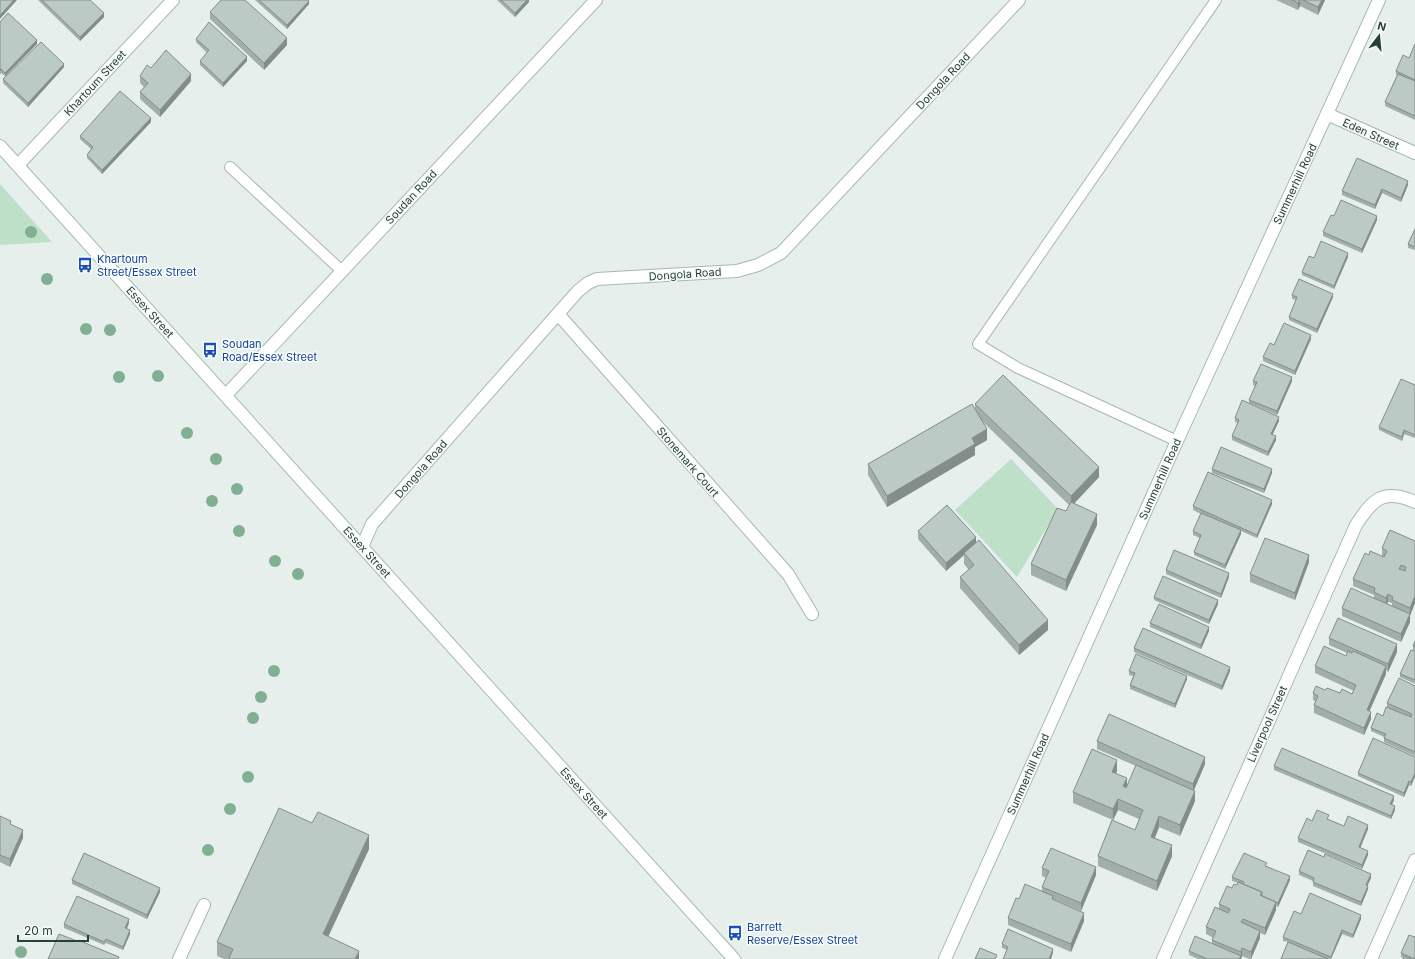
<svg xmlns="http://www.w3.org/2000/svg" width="1415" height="959" viewBox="0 0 1415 959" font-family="Inter,sans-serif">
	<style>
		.green { fill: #bfe0c8 }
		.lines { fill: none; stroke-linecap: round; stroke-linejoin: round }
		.lane-casing { stroke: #a8b8b2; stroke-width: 12 }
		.street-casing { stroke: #a8b8b2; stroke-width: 14 }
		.secondary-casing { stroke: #a4bbb3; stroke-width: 14 }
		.lane { stroke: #fff; stroke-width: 10 }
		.street { stroke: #fff; stroke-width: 12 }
		.secondary { stroke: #fff; stroke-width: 12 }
		.tree { fill: #80af93 }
		.wall { fill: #a1aea9; fill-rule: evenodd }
		.shaded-wall { fill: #838d89 }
		.building { fill: #bbcac4; stroke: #838d89; fill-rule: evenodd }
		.labels { text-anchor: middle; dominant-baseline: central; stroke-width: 3; stroke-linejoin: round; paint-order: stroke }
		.street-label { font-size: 11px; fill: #24423a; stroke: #f7fbf9 }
		.transit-label { font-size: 11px; fill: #164399; stroke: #f7fbf9; text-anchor: start }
	</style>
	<rect width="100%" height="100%" fill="#e6efeb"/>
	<path class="green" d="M0,184L52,242L0,245Z
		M1011,459L1058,509L1017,577L955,510Z"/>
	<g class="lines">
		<g class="lane-casing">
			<path id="lane" d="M230,167L342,271
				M1177,441L1018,368L978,344L1216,0"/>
		</g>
		<g class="street-casing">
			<path id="street" d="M1327,114L1415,153
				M18,165L173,0
				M558,314L788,574L812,614
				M226,395L596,0
				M362,547L372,524L578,291L588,283L597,279L737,271L758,265L781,253L1019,0
				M179,959L204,905
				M1163,959L1356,525C1373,499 1383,488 1415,502
				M1371,959L1415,860"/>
		</g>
		<g class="secondary-casing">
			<path id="secondary" d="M0,146L734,959
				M945,959L1177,441L1379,0"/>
		</g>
		<use href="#lane" class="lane"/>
		<use href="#street" class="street"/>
		<use href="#secondary" class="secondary"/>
	</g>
	<g class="tree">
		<circle cx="31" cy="232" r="6"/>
		<circle cx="47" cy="279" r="6"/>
		<circle cx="86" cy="329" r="6"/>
		<circle cx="110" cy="330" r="6"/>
		<circle cx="158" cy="376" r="6"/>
		<circle cx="119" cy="377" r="6"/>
		<circle cx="187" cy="433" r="6"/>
		<circle cx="216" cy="459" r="6"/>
		<circle cx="237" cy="489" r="6"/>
		<circle cx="212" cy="501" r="6"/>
		<circle cx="239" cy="531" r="6"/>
		<circle cx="275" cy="561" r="6"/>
		<circle cx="298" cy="574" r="6"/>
		<circle cx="274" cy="671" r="6"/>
		<circle cx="261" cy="697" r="6"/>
		<circle cx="253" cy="718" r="6"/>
		<circle cx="248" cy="777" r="6"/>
		<circle cx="230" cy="809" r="6"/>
		<circle cx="208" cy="850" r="6"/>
		<circle cx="21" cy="952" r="6"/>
	</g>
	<path class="wall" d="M38,0H90L104,17L80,41Z
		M255,0H308L309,4L287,29Z
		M497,0H529V2L515,17Z
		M1276,0H1325L1318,15L1300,6L1298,10Z
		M210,12L287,45L264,70L210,19Z
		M0,22L37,44L5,76L1,73L0,75Z
		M196,39L247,61L223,87L200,65V61L207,53L196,42Z
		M1415,44V120L1385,106V102L1397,75H1396V71L1409,58Z
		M64,67L28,107L3,83V79Z
		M151,68L191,81L160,117L140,99V92L144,87L140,83V76Z
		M151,122L102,174L87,158V155L91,149L80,139V136Z
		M1408,185L1401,202L1382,193L1375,209L1342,195V191Z
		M1334,216L1377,220L1362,253L1323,236V232Z
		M1415,229V250L1408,248V244Z
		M1348,257L1334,289L1302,275V272L1314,258Z
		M1292,295L1333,297L1317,333L1289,320V317L1296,300L1292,299Z
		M1311,339L1295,375L1263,361V357L1274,345Z
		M1253,381H1292L1277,415L1249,403V400L1256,386L1253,385Z
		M1415,385V438L1404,434L1402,441L1379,430V427Z
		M975,404L1099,477L1074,503L1097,525L1066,591L1031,575V564L1066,511L1069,505L982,421L987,440L975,447V455L887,507L868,475V464L975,409Z
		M1235,418L1279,421L1272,434L1276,440L1268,456L1232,440V436L1238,423L1235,422Z
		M1212,469L1272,473L1264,493L1212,473Z
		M1272,504L1257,538L1241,531V534L1225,569L1194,555V552L1200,538L1193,535V531L1201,514L1193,510V506Z
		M918,531L976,543L1048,630L1019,655L960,588V577L969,570L964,564V555L946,571L918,539Z
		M1415,541V603L1410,614V622L1401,642L1342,616V608L1374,598V595L1353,586V579L1369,555L1384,557H1385L1382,556V548ZM1388,602L1392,603V606L1387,604Z
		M1309,562L1295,600L1250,582V574Z
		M1166,570L1229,577L1221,598L1166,574Z
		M1154,597L1218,604L1209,624L1154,600Z
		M1150,623L1209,631L1201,649L1150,627Z
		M1329,638L1397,652L1388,672L1386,670V674L1369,711L1371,719L1364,735L1314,713V705L1316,702L1313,700V693L1325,690L1340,693L1352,694L1354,691L1315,673V666L1346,656L1347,653L1329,645Z
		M1415,641V651L1413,650V646Z
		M1134,648L1230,671L1222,690L1134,652Z
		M1415,651V684L1400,677V674Z
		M1129,671L1187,679L1175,708L1130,689V685L1133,676L1129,675Z
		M1415,686V756L1384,742V737L1371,731V728L1383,716L1387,707V703Z
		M1097,741L1205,764L1194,790L1195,801L1180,836L1159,827L1155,838L1172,856L1157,891L1098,866V856L1135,830L1139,819L1118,810L1113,820L1073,803V792L1117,771L1116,773L1127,787L1136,766L1097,749Z
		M1415,757L1411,786L1409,785L1404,797L1358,776V773Z
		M1274,766L1394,800L1392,805L1395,810L1391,819L1274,770Z
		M0,816L11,825L23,838L10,867L0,862Z
		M1329,819V820L1344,826L1368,829L1360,848L1368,855L1362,869L1298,842V838L1312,821Z
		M369,849L328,936L359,959H224L217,956V942Z
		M1267,866L1290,880L1278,907L1276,906V910L1265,935L1260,933V938L1251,959H1249L1242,956L1241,959H1198L1189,955V951L1212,944V940L1214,938L1206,934V927L1219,909V904L1232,888L1237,885L1238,883L1232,881V877Z
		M1042,868L1096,875L1081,911L1053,899V900L1084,921L1071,952L1008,925V918L1019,899L1042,892V887L1046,878L1042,876Z
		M1299,871L1371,878L1367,885L1368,889L1361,906L1313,886V881L1299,875Z
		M72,880L160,892L147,919L72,884Z
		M1301,914L1361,919L1353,938L1342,934L1331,959H1281L1288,942L1283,941V937Z
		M129,923L127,929L130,934L123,950L106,943L104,945L64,928V924Z
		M1002,944L1053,953L1007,950L1002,948Z
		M1401,953L1415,959H1403L1404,958L1401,957Z"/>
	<path class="shaded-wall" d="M14,0H17L0,19V15Z
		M527,0H529V2L515,17V13Z
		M1300,0V6L1298,10V3Z
		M1322,0H1325L1318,15V7Z
		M309,1V4L287,29V25Z
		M104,13V17L80,41V37Z
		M287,38V45L264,70V63Z
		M37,40V44L5,76V73Z
		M247,57V61L223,87V83Z
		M64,64V67L28,107V103Z
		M191,74V81L160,117V110Z
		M151,118V122L102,174V170Z
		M1408,181V185L1401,202V198Z
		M1382,189V193L1375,209V205Z
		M1377,216V220L1362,253V249Z
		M1348,253V257L1334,289V286Z
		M1333,294V297L1317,333V329Z
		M1311,335V339L1295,375V371Z
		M1292,377V381L1277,415V411Z
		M1279,417V421L1271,438V434Z
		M987,429V440L975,447V455L887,507V496L972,438Z
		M1404,430V434L1402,441V437Z
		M1276,436V440L1268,456V452Z
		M1099,467V477L1071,507V496Z
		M1272,469V473L1264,493V489Z
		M1272,500V504L1257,538V535Z
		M1097,514V525L1066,591V580Z
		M1241,530V534L1225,569V565Z
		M976,537V545L964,553V555L946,571V563Z
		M1309,555V562L1295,600V593Z
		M1229,573V577L1221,598V594Z
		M1388,594V602L1386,605V598Z
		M1415,596V603L1410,616V608Z
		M1218,600V604L1209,624V620Z
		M1410,614V622L1401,642V634Z
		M1048,620V630L1019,655V645Z
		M1209,627V631L1201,649V645Z
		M1397,644V652L1388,672V664Z
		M1386,666V674L1367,717V710Z
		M1230,667V671L1222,690V686Z
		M1187,676V679L1175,708V704Z
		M1371,712V719L1364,735V728Z
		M1205,757V764L1193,792V784Z
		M1117,760V771L1112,782V772Z
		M1415,773V777L1411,786V782Z
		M1127,778V789L1123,786Z
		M1409,781V785L1404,797V793Z
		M1195,791V801L1180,836V825Z
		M1394,796V800L1390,808V804Z
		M1118,799V810L1113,820V809Z
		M1395,806V810L1391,819V816Z
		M1159,816V827L1151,847V837Z
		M1368,825V829L1359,851V847Z
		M23,830V838L10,867V859Z
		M369,835V849L323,948V934Z
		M1172,845V856L1157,891V881Z
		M1368,851V855L1362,869V865Z
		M1096,867V875L1081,911V903Z
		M1371,874V878L1366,889V885Z
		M1290,876V880L1278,907V903Z
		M1368,886V889L1361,906V902Z
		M160,888V892L147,919V915Z
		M1276,902V910L1265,935V928Z
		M1084,913V921L1071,952V944Z
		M1361,915V919L1353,938V935Z
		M129,919V923L125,932V928Z
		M130,930V934L123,950V947Z
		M1342,930V934L1331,959V957Z
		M1260,931V938L1251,959V952Z
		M1242,948V956L1241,959H1239L1241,956V952Z
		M1053,949V953L1051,959H1049Z
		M359,951V959H355Z"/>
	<path class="building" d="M0,0H14L0,15Z
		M42,0H90L104,13L80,37Z
		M221,0H245L287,38L264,63L210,12Z
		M259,0H308L309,1L287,25Z
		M501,0H527L515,13Z
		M1292,0H1300L1298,3Z
		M1303,0H1322L1318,7Z
		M8,13L37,40L5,73L1,69L0,71V22Z
		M209,22L247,57L223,83L200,61L209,50L196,39Z
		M41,42L64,64L28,103L3,79Z
		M1415,44V80L1396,71L1403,55L1409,58Z
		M166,50L191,74L160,110L140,92L148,83L140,76L147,65L151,68Z
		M1398,74L1415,81V116L1385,102Z
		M120,91L151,118L102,170L87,155L93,147L80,136Z
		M1357,158L1408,181L1401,198L1382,189L1375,205L1342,191Z
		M1341,200L1377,216L1362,249L1323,232L1331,215L1334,216Z
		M1415,229V247L1408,244Z
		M1321,241L1348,253L1334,286L1302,272L1309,256L1314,258Z
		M1299,279L1333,294L1317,329L1289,317L1297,297L1292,295Z
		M1284,323L1311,335L1295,371L1263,357L1270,343L1274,345Z
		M1261,364L1292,377L1277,411L1249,400L1257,382L1253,381Z
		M1003,375L1099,467L1071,496L975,404Z
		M1401,379L1415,385V435L1404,430L1402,437L1379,427Z
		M1242,400L1279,417L1271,434L1276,436L1268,452L1232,436L1239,420L1235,418Z
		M972,404L987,429L972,438L975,444L887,496L868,464Z
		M1221,447L1272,469L1264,489L1212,469Z
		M1208,472L1272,500L1257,535L1193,506Z
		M1071,502L1097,514L1066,580L1031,564L1057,508L1066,511Z
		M947,505L976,537L946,563L918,531Z
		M1201,513L1241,530L1225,565L1194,552L1201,535L1193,531Z
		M1390,530L1415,541V596L1410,608L1392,600L1393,597L1388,594L1386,598L1374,592L1375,588L1353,579L1365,553L1369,555L1370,551L1384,557L1387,551L1382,548ZM1401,565L1406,567L1405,571L1399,569Z
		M1265,538L1309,555L1295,593L1250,574Z
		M979,540L1048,620L1019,645L960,577L974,565L964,553Z
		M1174,550L1229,573L1221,594L1166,570Z
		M1163,576L1218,600L1209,620L1154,597Z
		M1351,588L1410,614L1401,634L1342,608Z
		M1159,604L1209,627L1201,645L1150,623Z
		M1338,618L1397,644L1388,664L1329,638Z
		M1143,628L1230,667L1222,686L1134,648Z
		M1415,641V647L1413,646Z
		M1324,646L1346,656L1348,651L1352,653L1353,651L1386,666L1367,710L1371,712L1364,728L1314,705L1318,696L1313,693L1316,686L1325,690L1327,688L1340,693L1342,689L1352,694L1356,685L1315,666Z
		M1411,650L1415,651V680L1400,674Z
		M1136,654L1187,676L1175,704L1130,685L1135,673L1129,671Z
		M1399,678L1415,686V752L1384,738L1386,734L1371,728L1377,713L1383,716L1386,707L1411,717L1412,714L1387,703Z
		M1109,714L1205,757L1193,784L1097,741Z
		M1373,738L1415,757V773L1411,782L1409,781L1404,793L1358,773Z
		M1282,748L1394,796L1390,804L1395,806L1391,816L1274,766Z
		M1092,749L1117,760L1112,772L1127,778L1123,786L1126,788L1136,765L1195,791L1180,825L1159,816L1151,837L1172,845L1157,881L1098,856L1112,820L1135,830L1143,810L1118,799L1113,809L1073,792Z
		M279,808L312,823L318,812L369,835L323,934L359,951L355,959H230L229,958L233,949L217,942Z
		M1317,810L1329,815L1327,819L1344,826L1348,816L1368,825L1359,847L1368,851L1362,865L1298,838L1307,818L1312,821Z
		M0,816L11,821L10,824L23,830L10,859L0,855Z
		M1051,848L1096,867L1081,903L1042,887L1049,871L1042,868Z
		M1308,850L1324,857L1325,854L1371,874L1366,885L1368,886L1361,902L1313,882L1314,878L1299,871Z
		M84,853L160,888L147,915L72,880Z
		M1244,853L1267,863L1265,866L1290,876L1278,903L1262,896V892L1243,884L1244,882L1232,877Z
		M1238,882L1262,892L1260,895L1276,902L1265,928L1243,919L1241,922L1260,931L1251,952L1242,948L1241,952L1212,940L1216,931L1206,927L1215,907L1228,913L1230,909L1219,904L1227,886L1232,888L1234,884L1237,885Z
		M1025,884L1053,896L1052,899L1084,913L1071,944L1008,918L1016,898L1019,899Z
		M1310,893L1361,915L1353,935L1342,930L1331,957L1283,937L1294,911L1301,914Z
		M77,896L129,919L125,928L130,930L123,947L106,939L104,942L64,924Z
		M1008,929L1053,949L1049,959H1003L1008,947L1002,944Z
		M59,934L77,941L78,940L119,957L118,959H48Z
		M1409,935L1415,937V959L1401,953Z
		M1195,936L1241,956L1239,959H1207L1189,951Z
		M1288,942L1328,959H1281Z
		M980,948L997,955L995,959H975Z
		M1404,956L1411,959H1403Z"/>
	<defs>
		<g id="bus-bare" transform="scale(1.2)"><path d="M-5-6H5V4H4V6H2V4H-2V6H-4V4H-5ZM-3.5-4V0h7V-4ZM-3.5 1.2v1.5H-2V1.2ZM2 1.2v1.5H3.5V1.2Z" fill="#1a4fb4" stroke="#f7fbf9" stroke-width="2.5" paint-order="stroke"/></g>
	</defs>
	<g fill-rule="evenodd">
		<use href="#bus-bare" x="85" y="265"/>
		<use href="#bus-bare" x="210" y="350"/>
		<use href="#bus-bare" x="735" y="933"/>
	</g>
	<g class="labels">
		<g class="street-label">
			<text transform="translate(943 81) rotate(-47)">Dongola Road</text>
			<text transform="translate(95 83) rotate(-47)">Khartoum Street</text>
			<text transform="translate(1371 134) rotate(24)">Eden Street</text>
			<text transform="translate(1295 184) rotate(-65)">Summerhill Road</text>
			<text transform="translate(411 197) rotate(-47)">Soudan Road</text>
			<text transform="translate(685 274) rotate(-4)">Dongola Road</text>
			<text transform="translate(150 312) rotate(48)">Essex Street</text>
			<text transform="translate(688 462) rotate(49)">Stonemark Court</text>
			<text transform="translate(421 469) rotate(-49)">Dongola Road</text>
			<text transform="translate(1160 479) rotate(-66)">Summerhill Road</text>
			<text transform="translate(367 552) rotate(48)">Essex Street</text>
			<text transform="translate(1267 724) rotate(-66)">Liverpool Street</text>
			<text transform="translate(1028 774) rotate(-66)">Summerhill Road</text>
			<text transform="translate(584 793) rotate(48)">Essex Street</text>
		</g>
		<g class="transit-label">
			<text x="97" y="259">Khartoum<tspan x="97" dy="13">Street/Essex Street</tspan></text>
			<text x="222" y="344">Soudan<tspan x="222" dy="13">Road/Essex Street</tspan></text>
			<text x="747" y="927">Barrett<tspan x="747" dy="13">Reserve/Essex Street</tspan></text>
		</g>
	</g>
	<g transform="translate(1379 36) rotate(16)" stroke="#f7fbf9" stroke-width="3" paint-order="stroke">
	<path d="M0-3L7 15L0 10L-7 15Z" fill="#24423a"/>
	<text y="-6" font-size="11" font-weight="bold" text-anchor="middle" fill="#24423a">N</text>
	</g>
	<path d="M18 935v6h70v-6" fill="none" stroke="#24423a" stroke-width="2"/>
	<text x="24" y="935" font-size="12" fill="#24423a" stroke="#f7fbf9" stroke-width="3" paint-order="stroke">20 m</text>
</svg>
